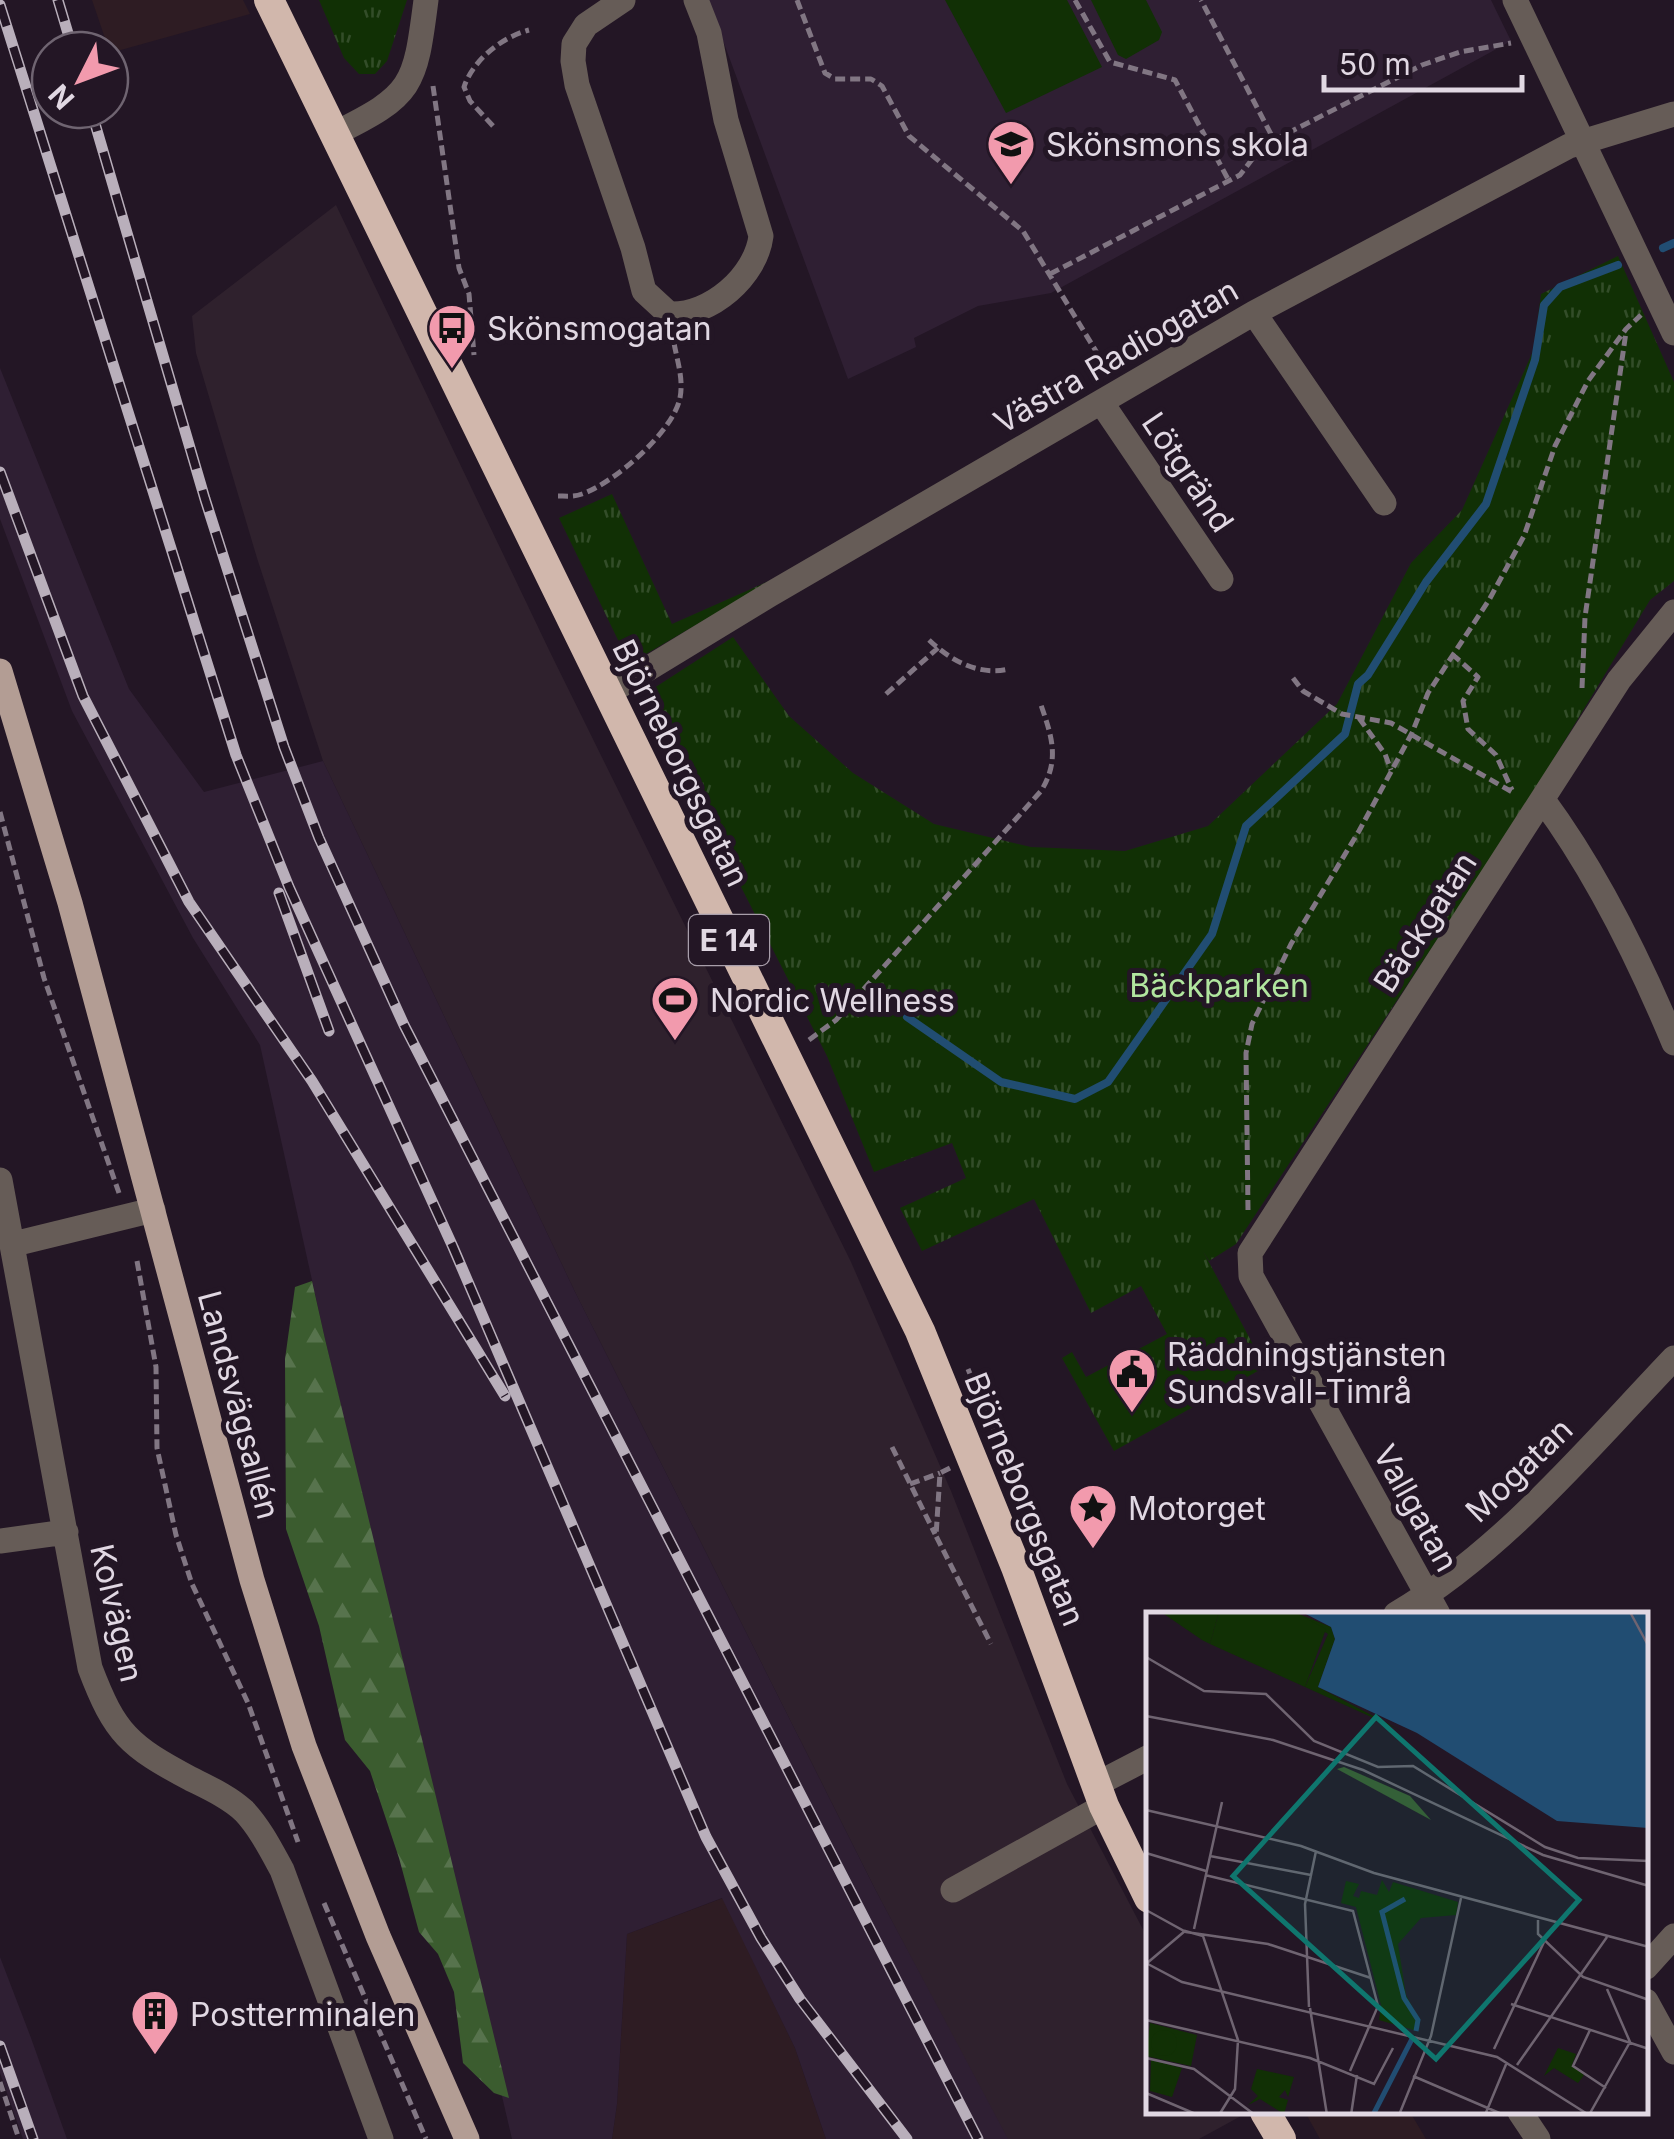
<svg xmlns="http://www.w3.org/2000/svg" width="1674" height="2139" viewBox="0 0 1674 2139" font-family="Inter,sans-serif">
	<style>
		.commercial { fill: #2e1c23 }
		.industrial { fill: #2f212d }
		.built { fill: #2f1f33 }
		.grass { fill: url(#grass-tufts) }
		.forest { fill: url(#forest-firs) }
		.garden { fill: #113005 }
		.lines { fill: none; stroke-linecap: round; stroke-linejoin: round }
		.stream { stroke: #214d72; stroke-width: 8 }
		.path { stroke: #817683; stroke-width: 5; stroke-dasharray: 10 5; stroke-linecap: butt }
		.minor { stroke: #665c57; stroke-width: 25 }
		.major { stroke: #b39d94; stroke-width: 25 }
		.highway { stroke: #d1b7ac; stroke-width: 30 }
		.rail-casing { stroke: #b9afbb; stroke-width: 11 }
		.rail { stroke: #231625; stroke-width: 8; stroke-dasharray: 22; stroke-linecap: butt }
		.labels { text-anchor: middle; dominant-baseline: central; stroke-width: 10; stroke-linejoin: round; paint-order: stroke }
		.shield { fill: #231625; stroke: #a89eaa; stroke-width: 2.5 }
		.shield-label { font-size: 30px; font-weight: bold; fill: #e1d8e3 }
		.poi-label { font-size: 32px; fill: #e1d8e3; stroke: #231625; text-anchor: start }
		.street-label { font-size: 32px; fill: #e1d8e3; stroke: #231625 }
		.park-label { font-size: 32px; fill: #b1e69f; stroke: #231625 }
		.inset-river { fill: none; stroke: #214d72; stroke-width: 5 }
		.inset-road { fill: none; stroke: #6f6471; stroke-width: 2.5 }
		.view { fill: #0f766e; fill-opacity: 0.15; stroke: #0f766e; stroke-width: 5 }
		.inset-edge { fill: none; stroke: #e1d8e3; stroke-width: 5 }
	</style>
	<defs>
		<pattern id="grass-tufts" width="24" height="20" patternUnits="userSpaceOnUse" patternTransform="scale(2.5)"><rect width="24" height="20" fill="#113005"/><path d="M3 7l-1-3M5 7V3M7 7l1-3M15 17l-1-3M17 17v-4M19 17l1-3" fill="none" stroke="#334d29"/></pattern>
		<pattern id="forest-firs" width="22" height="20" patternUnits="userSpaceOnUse" patternTransform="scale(2.5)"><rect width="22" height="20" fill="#3b5c2f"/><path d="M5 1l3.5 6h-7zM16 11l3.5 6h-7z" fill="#57734d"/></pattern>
	</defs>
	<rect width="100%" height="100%" fill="#231625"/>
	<path class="commercial" d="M92,0H243L250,14L110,53Z
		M723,1898L795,2048L826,2139H612L617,2104L627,1934Z
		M1305,2112H1410L1426,2139H1320Z"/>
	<path class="industrial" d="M336,205L549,650L851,1262L951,1491L1067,1784L1149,1941V2112H1238L1241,2116L1199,2139H1006L875,1889L575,1292L323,761L257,558L196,353L192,316Z"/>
	<path class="built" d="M708,0H1491L1511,41L1051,293L978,306L914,338L916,347L848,379Z
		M0,368L129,689L204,792L323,761L575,1292L875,1889L1008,2139H826L795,2048L722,1898L627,1934L617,2104L612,2139H512L325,1339L260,1045L193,938L72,711L0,519Z
		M0,1957L31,2038L67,2139H23L0,2073Z"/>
	<path class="grass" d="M319,0H407L387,61L375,74H359L344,58Z
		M1618,256L1674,382V581L1650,600L1522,811L1236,1244L1209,1261L1203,1251L1265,1367L1114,1451L1062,1358L1072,1352L1086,1377L1167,1334L1141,1286L1091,1313L1034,1199L922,1251L900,1208L966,1178L952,1143L874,1172L827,1056L648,704L651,690L733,637L789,716L853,773L934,824L1031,847L1125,851L1208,826L1337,704L1411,563L1462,510L1534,349L1541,294Z
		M612,494L672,624L778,577L646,654L618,640L559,518Z"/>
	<path class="forest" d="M312,1281L325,1339L509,2098L494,2093L463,2063L454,1992L438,1954L419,1932L399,1858L370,1771L345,1740L319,1626L286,1529L285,1359L295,1287Z"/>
	<path class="garden" d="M945,0H1067L1102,67L1006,113Z
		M1091,0H1146L1162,32L1159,40L1126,59L1118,55Z"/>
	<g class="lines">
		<path class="stream" d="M1663,248L1674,243
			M907,1017L1001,1082L1075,1099L1108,1082L1212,934L1246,826L1345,734L1358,684L1368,675L1426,582L1486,504L1535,360L1544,305L1560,287L1618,265"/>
		<path class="path" d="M797,0L825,73L835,79H871L882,86L909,136L1023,231L1108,371
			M1075,0L1110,62L1175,80L1229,181
			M433,86L459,268L469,294L474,355
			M493,126L470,101L464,87C473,60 502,37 529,30
			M1274,140L1422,65L1460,52L1511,43
			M1050,274L1240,175L1257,153L1274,140L1201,0
			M558,496C566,496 574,497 582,494C614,483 673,432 680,398C684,377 676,358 673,337
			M929,640C951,661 979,676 1009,669
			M1452,654L1478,677L1463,701L1468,729L1496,755L1512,790
			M1293,678L1303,691L1342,714L1391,723L1514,793
			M1582,688L1585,617L1626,332
			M886,694L938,648
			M1359,718L1385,754L1391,770
			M0,812L44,978L119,1193
			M809,1040L836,1020L1041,791C1060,760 1052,737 1041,705
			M1248,1210L1246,1053L1252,1024L1291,944L1359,831L1412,733L1428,693L1489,600L1524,536L1555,446L1588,381L1626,329L1641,315
			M137,1261L156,1367L157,1448L176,1535L192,1584L248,1703L298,1842
			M968,1369L1032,1525
			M892,1447L935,1534
			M950,1468L940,1473L936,1536L991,1644
			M910,1484L940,1473
			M324,1903L426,2139
			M0,2082L19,2139"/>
		<path class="minor" d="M623,0L586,25L574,44L573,61L577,85L633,248L644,291L669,314C711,316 756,276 761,236L726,120L709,33L696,0
			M1515,0L1674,333
			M334,134C413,95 415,87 426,0
			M1254,313L1384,503
			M1101,402L1221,579
			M608,693L769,595L1254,313L1569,146L1674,114
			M1543,800C1597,873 1639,959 1674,1043
			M0,1180L90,1668C115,1734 129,1746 191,1779C209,1788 229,1797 244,1811C260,1828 271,1850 282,1870L381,2139
			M14,1244L153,1210
			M0,1541L66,1532
			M1396,1614C1503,1551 1589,1447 1674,1358
			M1438,1614L1251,1276L1250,1253L1619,680L1674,612
			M1097,1784L1149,1757
			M953,1890L1104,1806
			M1646,1967L1674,1936
			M1646,2001L1674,2052
			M1520,2112L1538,2139"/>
		<path class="major" d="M0,671L70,903L252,1580L304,1746L378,1936L467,2139"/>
		<path class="highway" d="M269,0L920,1331L1016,1567L1104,1806L1149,1898
			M1265,2112L1281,2139"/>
		<g class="rail-casing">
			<path id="rail" d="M58,0L73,50
				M0,5L236,755L289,887L453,1247L706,1837L761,1938L800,1999L907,2139
				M91,110L205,499L284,747L319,838L404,1025L978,2139
				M0,472L83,696L189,902L312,1081L505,1396
				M279,893L329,1031
				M0,2046L33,2139"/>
		</g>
		<use href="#rail" class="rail"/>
	</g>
	<defs>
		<g id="school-pin" transform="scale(2.5)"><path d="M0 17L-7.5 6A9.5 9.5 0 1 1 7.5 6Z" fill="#f29aad" stroke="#231625"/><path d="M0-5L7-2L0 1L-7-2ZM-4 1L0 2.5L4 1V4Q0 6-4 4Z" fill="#111"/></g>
		<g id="bus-pin" transform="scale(2.5)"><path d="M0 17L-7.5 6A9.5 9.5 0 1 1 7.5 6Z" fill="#f29aad" stroke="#231625"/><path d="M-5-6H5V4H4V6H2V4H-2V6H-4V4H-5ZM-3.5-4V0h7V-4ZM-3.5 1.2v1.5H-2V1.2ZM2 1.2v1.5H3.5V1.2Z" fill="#111"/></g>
		<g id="stadium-pin" transform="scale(2.5)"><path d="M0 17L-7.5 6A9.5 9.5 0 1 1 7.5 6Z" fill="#f29aad" stroke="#231625"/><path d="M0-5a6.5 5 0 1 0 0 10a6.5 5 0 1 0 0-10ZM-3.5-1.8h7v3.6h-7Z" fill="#111"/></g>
		<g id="civic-pin" transform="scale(2.5)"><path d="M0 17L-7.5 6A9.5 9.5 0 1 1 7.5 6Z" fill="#f29aad" stroke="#231625"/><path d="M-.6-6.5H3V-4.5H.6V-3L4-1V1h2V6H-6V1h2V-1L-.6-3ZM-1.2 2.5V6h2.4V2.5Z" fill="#111"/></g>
		<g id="sight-pin" transform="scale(2.5)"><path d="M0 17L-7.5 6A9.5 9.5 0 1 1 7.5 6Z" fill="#f29aad" stroke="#231625"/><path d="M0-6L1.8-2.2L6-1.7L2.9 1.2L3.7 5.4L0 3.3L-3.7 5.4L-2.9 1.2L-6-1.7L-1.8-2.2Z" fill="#111"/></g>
		<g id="building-pin" transform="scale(2.5)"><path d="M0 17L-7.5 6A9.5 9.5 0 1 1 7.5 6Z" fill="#f29aad" stroke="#231625"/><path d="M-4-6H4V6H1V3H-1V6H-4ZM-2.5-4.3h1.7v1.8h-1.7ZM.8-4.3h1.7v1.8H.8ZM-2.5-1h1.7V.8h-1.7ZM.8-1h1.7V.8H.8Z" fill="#111"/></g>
	</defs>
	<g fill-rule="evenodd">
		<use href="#school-pin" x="1011" y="144"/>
		<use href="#bus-pin" x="452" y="328"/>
		<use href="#stadium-pin" x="675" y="1000"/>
		<use href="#civic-pin" x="1132" y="1372"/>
		<use href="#sight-pin" x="1093" y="1508"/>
		<use href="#building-pin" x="155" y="2014"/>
	</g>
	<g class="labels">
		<rect class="shield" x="689" y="915" width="80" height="50" rx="8"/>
		<g class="shield-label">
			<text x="729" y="940">E 14</text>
		</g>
		<g class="poi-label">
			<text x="1046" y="144">Skönsmons skola</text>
			<text x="487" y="328">Skönsmogatan</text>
			<text x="710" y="1000">Nordic Wellness</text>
			<text x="1167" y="1354">Räddningstjänsten<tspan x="1167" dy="37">Sundsvall-Timrå</tspan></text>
			<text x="1128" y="1508">Motorget</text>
			<text x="190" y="2014">Postterminalen</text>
		</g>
		<g class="street-label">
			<text transform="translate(1116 356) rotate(-30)">Västra Radiogatan</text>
			<text transform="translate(1188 472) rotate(56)">Lötgränd</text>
			<text transform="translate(681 763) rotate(64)">Björneborgsgatan</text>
			<text transform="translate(1425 922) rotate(-57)">Bäckgatan</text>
			<text transform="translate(239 1405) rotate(75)">Landsvägsallén</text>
			<text transform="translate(1519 1470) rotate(-44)">Mogatan</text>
			<text transform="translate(1025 1499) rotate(68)">Björneborgsgatan</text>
			<text transform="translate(1416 1508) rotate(61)">Vallgatan</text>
			<text transform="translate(117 1613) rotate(77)">Kolvägen</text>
		</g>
		<g class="park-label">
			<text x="1219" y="985">Bäckparken</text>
		</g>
	</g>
	<g transform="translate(1146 1612)">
		<rect width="502" height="502" fill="#231625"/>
		<path d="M15,0H73L64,32L56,28ZM148,0L185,15L189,27L172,75L254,118L159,75L182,22ZM236,268L243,280L247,270L312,290L310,303L275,306L252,332L260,383L274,409L271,419L233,408L235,393L210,295L195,291L200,269L213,272L207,284L213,286L215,279L231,283ZM4,411L51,423L45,454L0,444ZM412,436L430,442L426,453L438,463L432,471L408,456L398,464ZM5,448L36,456L26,485L4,479ZM111,457L148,465L142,485L139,478L133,485L142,488L138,502L114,487L102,493L112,484L105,477Z" fill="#113005"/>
		<path d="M198,155L264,184L285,208L191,157Z" fill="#3b5c2f"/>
		<path d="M73,0H148L180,17L159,75L64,32ZM5 431a13 13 0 1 1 26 0a13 13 0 1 1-26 0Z" fill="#113005"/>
		<path d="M156,0H502V216L411,209L271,121L172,75L189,27L185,15Z" fill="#214d72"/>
		<path class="inset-river" d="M259,287L236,300L258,386L272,408L270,419M227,503L267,425"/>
		<path class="inset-road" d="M484,0L503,35M0,45L58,79L120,82L168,129L232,155L267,154L399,235L432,246L503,249M0,104L127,128L217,158L397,243L503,274M0,198L155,234L228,261L503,335M0,241L60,259M64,244L165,263M59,263L207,299L232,394L204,459M0,298L40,320L122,332L225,366M392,308V322L437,365L503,388M48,317L76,190M0,351L36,370L351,445L443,503M0,352L39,319L57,324L92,428L89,477L73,503M365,392L503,437M163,395L159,292L170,239M164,396L181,503M0,408L164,446L228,472L247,436M444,418L427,454L460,476M348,437L398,330M0,446L48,457L109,503M371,453L461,325M267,464L358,503M0,481L52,503M205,503L211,463M253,503L285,424L315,286M339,503L361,450M443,503L484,430L461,377"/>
		<path class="view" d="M230,105L433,288L290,447L87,264Z"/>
		<rect width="502" height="502" class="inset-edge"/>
	</g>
	<g transform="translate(80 80) rotate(228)"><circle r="48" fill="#231625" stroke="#6f6471" stroke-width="2.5"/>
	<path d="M0-8L18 38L0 25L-18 38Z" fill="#f29aad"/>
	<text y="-15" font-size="28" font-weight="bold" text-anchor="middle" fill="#e1d8e3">N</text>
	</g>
	<path d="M1324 75v15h198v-15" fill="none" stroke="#e1d8e3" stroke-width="5"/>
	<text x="1339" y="75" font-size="30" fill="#e1d8e3" stroke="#231625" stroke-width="8" paint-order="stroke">50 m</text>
</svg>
